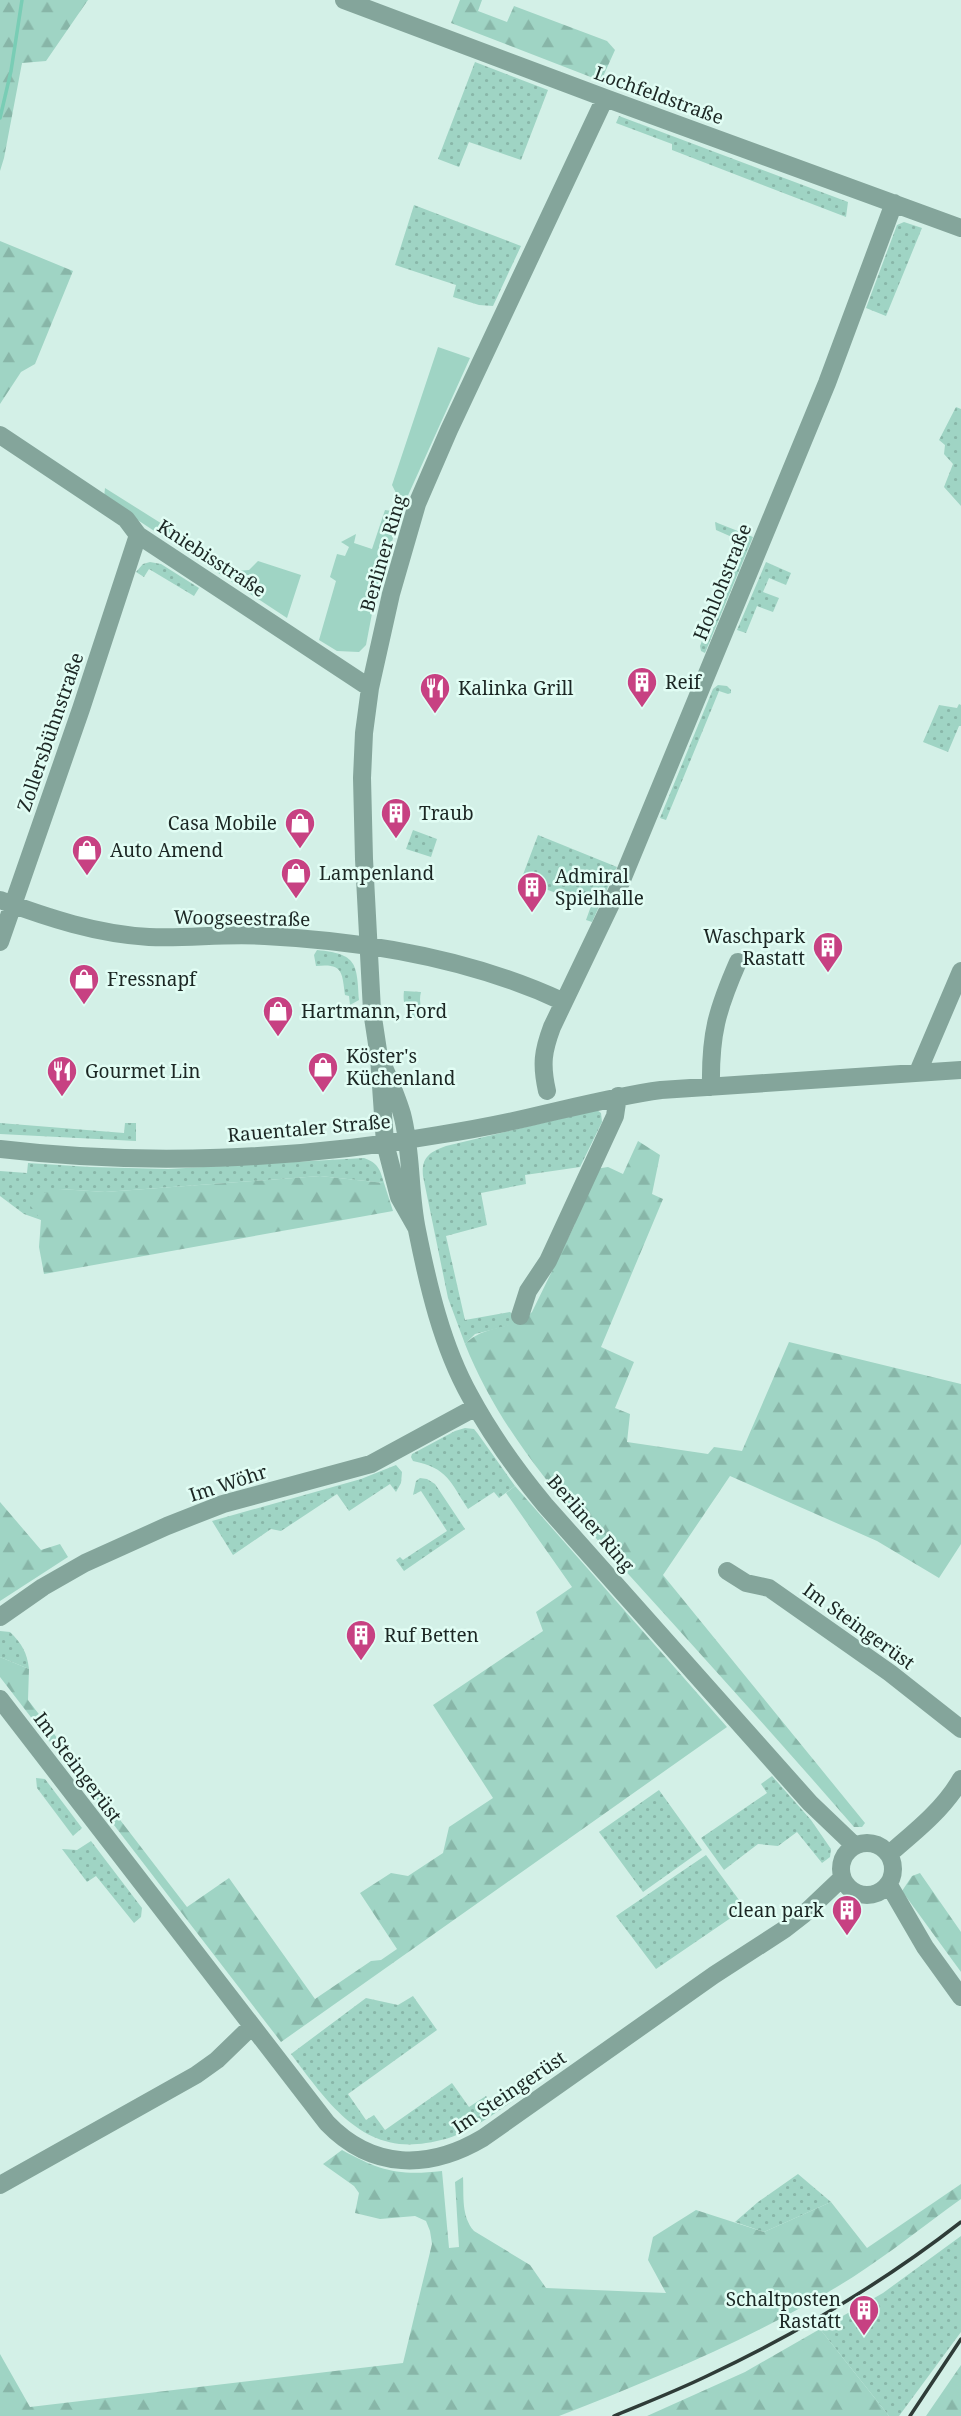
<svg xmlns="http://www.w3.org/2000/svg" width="961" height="2416" viewBox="0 0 961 2416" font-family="'Noto Serif',serif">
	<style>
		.grass { fill: url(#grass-dots) }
		.forest { fill: url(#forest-firs) }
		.park { fill: #9fd4c4 }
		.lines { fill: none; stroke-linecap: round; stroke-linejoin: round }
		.stream { stroke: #79cdb5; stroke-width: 3.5 }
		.minor { stroke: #84a59b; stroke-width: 18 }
		.rail { stroke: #2f3c38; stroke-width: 3.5 }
		.labels { text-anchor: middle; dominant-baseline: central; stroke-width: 5; stroke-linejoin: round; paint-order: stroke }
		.street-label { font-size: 19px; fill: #1c2724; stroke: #e1fdf4 }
		.poi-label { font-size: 19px; fill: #1c2724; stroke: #e1fdf4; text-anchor: start }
	</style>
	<defs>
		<pattern id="grass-dots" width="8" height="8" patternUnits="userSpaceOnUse" patternTransform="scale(1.75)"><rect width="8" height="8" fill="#9fd4c4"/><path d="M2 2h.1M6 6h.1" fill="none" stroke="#88b6a8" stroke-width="1.8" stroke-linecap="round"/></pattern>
		<pattern id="forest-firs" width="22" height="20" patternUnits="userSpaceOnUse" patternTransform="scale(1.75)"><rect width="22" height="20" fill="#9fd4c4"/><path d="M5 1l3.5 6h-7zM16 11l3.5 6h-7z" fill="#88b6a8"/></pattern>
	</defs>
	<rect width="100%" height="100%" fill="#d3f0e7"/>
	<path class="grass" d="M475,62L548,90L521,160L469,142L459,167L438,159Z
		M619,116L848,202L846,217L672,150V144L616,123Z
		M414,205L521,246L493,306L479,305L453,297L456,285L395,265Z
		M904,222L922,228L886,316L866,308L897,225Z
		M956,407L961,409V506L944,487L953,464L944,454L945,445L939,440Z
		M715,522L753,537L705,653L701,651L700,646L741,541L716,530Z
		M150,562L161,564L199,588L194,596L149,569L144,577L136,572L143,564Z
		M766,562L791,573L786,585L769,578L763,592L779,598L773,612L757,606L746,633L737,630Z
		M718,685L727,686L731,690V693L728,694L719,691L666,820L660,818L713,689Z
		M959,704L961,705V726H959L948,752L923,742L939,705L957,708Z
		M413,830L437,839L431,857L406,849Z
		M538,835L617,867L592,922L586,920L591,906L521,880Z
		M317,950C357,954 357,963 359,1000L350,1005L349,996L345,995C342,972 343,963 316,966L314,955Z
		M404,991L421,992C418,1003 423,1010 422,1020C407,1016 402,1005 404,991Z
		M597,1110L601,1113L602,1122L580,1167L525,1175L526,1184L481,1193L487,1225L446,1236L465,1320L510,1312L523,1322L475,1334L465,1344L448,1298L423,1176C421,1157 430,1152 446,1146Z
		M0,1123L124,1133L125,1123H136V1141L0,1134Z
		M364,1158C378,1163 380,1169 384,1183L320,1176L105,1192L60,1189L41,1220L24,1214L0,1196V1171L27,1173L28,1163L90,1167L168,1169Z
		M465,1428L474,1429L478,1434L515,1486L499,1498L494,1492L468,1509C450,1482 448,1468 413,1461L411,1457L412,1454L455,1431Z
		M396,1465L402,1472L401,1483L396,1492L390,1484L349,1511L337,1494L281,1531L271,1529L233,1555L212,1521L361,1479Z
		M420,1478L427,1479L435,1484L465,1529L404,1571L396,1560L400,1557L403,1560L447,1531L421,1491L413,1495L416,1481Z
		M0,1631L10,1632C22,1644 27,1652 29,1669L0,1657Z
		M772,1776L811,1820L831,1849L830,1857L822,1863L797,1832L778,1846L758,1844L724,1870L701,1838L767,1793L761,1784Z
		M36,1778L45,1779L82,1828L73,1836L37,1788Z
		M659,1790L702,1850L643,1892L599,1832Z
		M91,1841L142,1908L141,1917L134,1923L96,1876L87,1882L62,1849L77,1850Z
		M706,1855L742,1904L738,1913L656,1969L616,1916Z
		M413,1996L437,2030L348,2094L366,2120L374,2115L385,2130L452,2083L469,2107L486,2096L493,2105L518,2089L526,2092C507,2104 488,2120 467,2130C454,2137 441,2141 426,2143C361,2154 326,2100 291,2054L366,1998L398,2005Z
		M798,2174L831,2202L764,2232L735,2222L758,2202Z
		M961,2236V2332L899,2416H889L820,2329L883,2293Z"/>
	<path class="forest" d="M0,0H88L46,61L22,63L4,158L0,171Z
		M460,0H482L478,11L507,22L514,6L607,41L615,50L601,81L451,23Z
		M0,241L73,271L35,364L21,372L0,404Z
		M638,1141L660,1155L652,1194L663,1199L601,1347L634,1362L615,1408L630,1414L627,1442L708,1454L714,1447L742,1451L789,1342L961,1384V1544L939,1578L877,1541L730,1476L663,1575L865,1823L862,1827H854C790,1753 725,1681 659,1608C585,1525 507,1449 465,1344C484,1324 513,1331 532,1312L575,1224L570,1221L595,1169L608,1167L623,1174Z
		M320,1176L384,1183L393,1211L44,1274L39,1247L41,1220L24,1197L60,1189L105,1192Z
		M515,1486L727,1727L281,2042L0,1677V1657L29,1669L28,1700L187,1907L229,1878L315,1999L371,1961L381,1960L397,1949L360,1893L391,1873L408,1876L443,1853L449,1827L493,1798L433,1705L543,1631L536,1612L572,1587L506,1493Z
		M0,1502L41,1550L60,1544L68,1557L0,1601Z
		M920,1873L961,1932V1972L902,1891L912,1876Z
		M342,2150C380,2171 399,2176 442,2171L449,2248L459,2247L455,2182L463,2177C464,2196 461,2216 474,2231L530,2265L546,2288L666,2293L648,2260L653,2237L696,2210L764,2232L831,2202L867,2248L961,2184V2199C925,2225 890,2253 853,2277C761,2335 659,2377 559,2416H0V2354L30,2407L403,2363L432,2244L430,2231L426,2221L415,2216L380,2219L355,2213L359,2193L354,2186L323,2164Z
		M820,2329L889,2416H647L745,2372Z
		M961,2365V2416H926Z"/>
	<path class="park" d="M438,347L470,358L401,511L374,603L366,645L359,652L337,651L319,640L336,581L330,577L337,554L345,556L349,547L341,542L356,534L354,543L372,549L385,510L392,511L397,495L392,485Z
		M105,488L237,571L249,570L258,561L301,575L287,618L104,498Z"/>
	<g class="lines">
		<path class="stream" d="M0,118L11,71L22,0"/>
		<path class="minor" d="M344,0L605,98L961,228
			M0,435L126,519L138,535L370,688
			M0,900C48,918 97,934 149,937C187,939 226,933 265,936C366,941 472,959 564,1002
			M0,942L81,709L138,535
			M383,1065C390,1081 397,1097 402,1114C412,1151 409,1192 417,1230C428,1285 442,1346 470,1396C491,1435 517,1471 545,1505L810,1803L855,1846
			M918,1072L961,971
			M711,1087C710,1034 717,1010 738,962
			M547,1091C541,1064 543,1051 552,1027L619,887L827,383L894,203
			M0,1149C142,1166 297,1160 438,1135C469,1130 501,1124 531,1117C575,1107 617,1096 661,1090L961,1070
			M416,1227L399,1197L385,1143L379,1057L372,1011L364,859L362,778L364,733L370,688L391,594L417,504L449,430L605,98
			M520,1316L528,1291L548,1261L615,1116L618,1096
			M727,1571L746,1583L769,1588L890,1673L961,1729
			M0,1617L43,1587L85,1563L167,1526L223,1504L371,1464L476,1407
			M0,1699L327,2123C372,2170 429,2170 483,2138L714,1975L785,1929L803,1915L842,1878
			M841 1869a26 26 0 1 1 52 0a26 26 0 1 1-52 0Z
			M889,1854C915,1832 944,1809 961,1779
			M889,1885L925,1947L961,1997
			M0,2185L196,2075L217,2060L251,2027"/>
		<path class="rail" d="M614,2416C645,2403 676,2391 707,2376C796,2334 883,2283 961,2222
			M910,2416L961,2339"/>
	</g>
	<defs>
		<g id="building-pin" transform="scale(1.575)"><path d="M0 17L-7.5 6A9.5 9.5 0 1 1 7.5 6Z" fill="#c74182" stroke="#e1fdf4"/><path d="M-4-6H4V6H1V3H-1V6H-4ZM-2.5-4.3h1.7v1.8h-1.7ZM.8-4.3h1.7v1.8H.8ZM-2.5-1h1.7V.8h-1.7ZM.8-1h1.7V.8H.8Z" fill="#fff"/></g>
		<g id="restaurant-pin" transform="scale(1.575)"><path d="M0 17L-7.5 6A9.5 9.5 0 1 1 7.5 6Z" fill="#c74182" stroke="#e1fdf4"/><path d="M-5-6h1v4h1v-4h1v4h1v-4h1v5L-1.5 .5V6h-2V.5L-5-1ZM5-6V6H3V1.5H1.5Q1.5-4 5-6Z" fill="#fff"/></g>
		<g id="shop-pin" transform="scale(1.575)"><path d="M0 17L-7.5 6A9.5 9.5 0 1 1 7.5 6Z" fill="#c74182" stroke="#e1fdf4"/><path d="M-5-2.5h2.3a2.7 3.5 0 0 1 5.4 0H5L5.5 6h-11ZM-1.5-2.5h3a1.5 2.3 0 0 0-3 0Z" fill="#fff"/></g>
	</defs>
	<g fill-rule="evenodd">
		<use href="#building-pin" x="642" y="682"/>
		<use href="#restaurant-pin" x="435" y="688"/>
		<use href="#building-pin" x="396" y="813"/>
		<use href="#shop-pin" x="300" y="823"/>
		<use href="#shop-pin" x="87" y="850"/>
		<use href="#shop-pin" x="296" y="873"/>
		<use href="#building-pin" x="532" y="887"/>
		<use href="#building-pin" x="828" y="947"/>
		<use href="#shop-pin" x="84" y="979"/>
		<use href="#shop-pin" x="278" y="1011"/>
		<use href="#shop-pin" x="323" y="1067"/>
		<use href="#restaurant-pin" x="62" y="1071"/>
		<use href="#building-pin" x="361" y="1635"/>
		<use href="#building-pin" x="847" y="1910"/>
		<use href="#building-pin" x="864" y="2310"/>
	</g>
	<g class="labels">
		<g class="street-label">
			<text transform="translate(659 95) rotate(20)">Lochfeldstraße</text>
			<text transform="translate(383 553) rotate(-74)">Berliner Ring</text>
			<text transform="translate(212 558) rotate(33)">Kniebisstraße</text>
			<text transform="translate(722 582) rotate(-68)">Hohlohstraße</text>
			<text transform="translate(50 732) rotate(-71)">Zollersbühnstraße</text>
			<text transform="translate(242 918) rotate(1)">Woogseestraße</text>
			<text transform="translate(309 1128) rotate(-5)">Rauentaler Straße</text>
			<text transform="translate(228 1483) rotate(-18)">Im Wöhr</text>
			<text transform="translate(591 1523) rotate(49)">Berliner Ring</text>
			<text transform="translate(859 1626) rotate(36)">Im Steingerüst</text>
			<text transform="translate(78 1767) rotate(53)">Im Steingerüst</text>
			<text transform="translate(509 2092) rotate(-34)">Im Steingerüst</text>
		</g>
		<g class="poi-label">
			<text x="665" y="682">Reif</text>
			<text x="458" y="688">Kalinka Grill</text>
			<text x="419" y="813">Traub</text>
			<text x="277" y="823" text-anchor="end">Casa Mobile</text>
			<text x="110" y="850">Auto Amend</text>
			<text x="319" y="873">Lampenland</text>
			<text x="555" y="876">Admiral<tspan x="555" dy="22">Spielhalle</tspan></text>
			<text x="805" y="936" text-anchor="end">Waschpark<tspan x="805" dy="22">Rastatt</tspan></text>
			<text x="107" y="979">Fressnapf</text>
			<text x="301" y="1011">Hartmann, Ford</text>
			<text x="346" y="1056">Köster's<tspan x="346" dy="22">Küchenland</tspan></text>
			<text x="85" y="1071">Gourmet Lin</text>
			<text x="384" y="1635">Ruf Betten</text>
			<text x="824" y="1910" text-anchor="end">clean park</text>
			<text x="841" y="2299" text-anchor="end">Schaltposten<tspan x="841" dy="22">Rastatt</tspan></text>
		</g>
	</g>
</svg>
